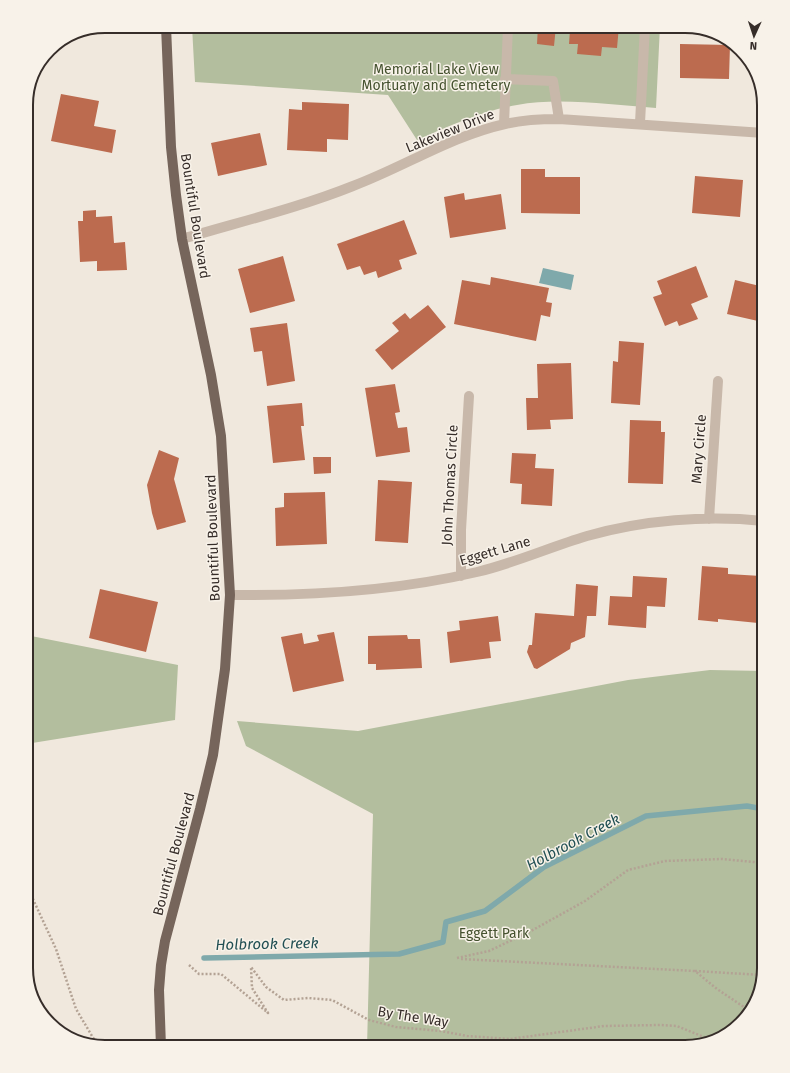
<svg xmlns="http://www.w3.org/2000/svg" width="790" height="1073" viewBox="0 0 790 1073" font-family="'Fira Sans',sans-serif">
	<style>
		.green { fill: #b3be9e }
		.water { fill: #7fa9ab }
		.lines { fill: none; stroke-linecap: round; stroke-linejoin: round }
		.stream { stroke: #7fa9ab; stroke-width: 5.5 }
		.building { fill: #bc6b4f }
		.path { stroke: #b3a294; stroke-width: 2.5; stroke-dasharray: 2 2; stroke-linecap: butt }
		.minor { stroke: #c8b8aa; stroke-width: 10 }
		.major { stroke: #76655b; stroke-width: 10 }
		.labels { text-anchor: middle; dominant-baseline: central; stroke-width: 3; stroke-linejoin: round; paint-order: stroke }
		.park-label { font-size: 14px; fill: #45522f; stroke: #f8f2e9 }
		.street-label { font-size: 14px; fill: #362d29; stroke: #f8f2e9 }
		.water-label { font-size: 15px; font-style: italic; fill: #225054; stroke: #f8f2e9 }
		.rim { fill: none; stroke: #362d29; stroke-width: 2 }
	</style>
	<rect width="100%" height="100%" fill="#f0e8dd"/>
	<path class="green" d="M192,26H660L656,108C612,105 560,97 517,105C481,111 450,126 417,140L388,95L195,82Z
		M26,635L178,665L175,720L26,744Z
		M710,670L764,671V968L753,1007L725,1036L685,1047H367L373,814L246,746L237,721L358,731L628,680Z"/>
	<path class="water" d="M543,268L574,275L571,290L539,283Z"/>
	<g class="lines">
		<path class="stream" d="M204,958L399,954L443,942L446,922L485,911L544,867L646,816L747,806L764,809"/>
	</g>
	<path class="building" d="M538,26H556L554,46L537,44Z
		M578,26H619L617,48L602,47L601,56L577,54L578,44H569L570,30H577Z
		M680,44L730,45L729,79L680,78Z
		M61,94L99,101L94,126L116,130L112,153L51,141Z
		M302,102L349,104L348,140L327,139V152L287,150L289,109L302,110Z
		M260,133L267,165L218,176L211,143Z
		M521,169H545V177H580V214L521,213Z
		M695,176L743,180L740,217L692,213Z
		M464,193L465,200L501,194L506,229L450,238L444,197Z
		M96,210V217L112,216L114,243L125,242L127,270L97,271V261L80,262L78,221H83V211Z
		M404,220L417,254L399,260L402,269L378,278L376,271L364,275L360,266L347,270L337,244Z
		M283,256L295,301L250,313L238,269Z
		M696,266L708,297L691,304L698,319L679,326L677,321L665,326L653,297L662,294L657,281Z
		M491,277L549,288L546,302L552,303L550,317L541,315L536,341L454,324L462,280L490,285Z
		M735,280L764,287V321L758,319V321L727,314Z
		M428,305L446,327L392,370L375,350L399,331L392,323L405,313L410,319Z
		M287,323L295,381L267,386L262,351L254,352L250,328Z
		M619,341L644,343L640,405L611,403L613,361L618,362Z
		M571,363L573,419L550,420L551,429L527,430L526,398H538L537,364Z
		M395,384L400,412L395,413L398,428L407,427L410,452L376,457L365,388Z
		M302,403L304,426H301L305,460L273,463L267,406Z
		M630,420L661,421V432H665L663,484L628,483Z
		M761,427H764V481H758Z
		M159,450L179,458L174,479L186,522L157,530L152,513L147,485Z
		M512,453L536,454L535,468L554,469L552,506L521,504L522,484L510,483Z
		M313,457H331V473L314,474Z
		M378,480L412,482L408,543L375,541Z
		M325,492L327,544L276,546L275,508L284,507V493Z
		M702,566L728,568V574L761,576L758,623L718,619V622L698,620Z
		M633,576L667,578L665,607L647,606L646,628L608,625L610,596L632,597Z
		M576,584L598,586L596,616H587L585,637L571,643L570,649L537,669L534,668L527,652L529,645H532L535,613L574,616Z
		M100,589L158,602L146,652L89,638Z
		M498,616L501,641L489,642L491,658L450,663L447,632L460,630L459,621Z
		M334,632L344,681L293,692L281,637L302,633L304,644L319,641L317,635Z
		M407,635L408,639H420L422,668L376,670V664H368V636Z"/>
	<g class="lines">
		<path class="path" d="M26,884L56,949L76,1009L98,1046
			M457,958L489,951L531,931L585,901L628,870L665,861L722,859L764,863
			M461,959L695,971
			M189,965L199,974H221L268,1013L252,988L251,967L266,987L284,1000L308,998L332,1000L369,1020L396,1027L441,1031L467,1036L510,1039L604,1026L660,1025L677,1026L711,1040
			M750,1011L717,989L695,971L762,975"/>
		<path class="minor" d="M505,79L553,81L559,119
			M640,123L645,26
			M504,124L508,26
			M182,239C239,222 298,208 353,186C404,167 451,136 505,124C522,120 541,119 559,119L764,133
			M709,519L718,381
			M461,576V530L469,396
			M230,595C313,596 396,591 477,572C515,563 550,547 587,536C643,520 706,515 764,521"/>
		<path class="major" d="M161,1047L159,990L161,965L165,941L200,809L213,755L225,669L230,595L221,436L211,375L182,239L176,195L171,147L166,26"/>
	</g>
	<g class="labels">
		<g class="park-label">
			<text x="436" y="69">Memorial Lake View<tspan x="436" dy="16">Mortuary and Cemetery</tspan></text>
			<text x="494" y="933">Eggett Park</text>
		</g>
		<g class="street-label">
			<text transform="translate(450 131) rotate(-22)">Lakeview Drive</text>
			<text transform="translate(195 216) rotate(81)">Bountiful Boulevard</text>
			<text transform="translate(699 449) rotate(-86)">Mary Circle</text>
			<text transform="translate(450 485) rotate(-87)">John Thomas Circle</text>
			<text transform="translate(213 538) rotate(-92)">Bountiful Boulevard</text>
			<text transform="translate(495 551) rotate(-16)">Eggett Lane</text>
			<text transform="translate(174 854) rotate(-75)">Bountiful Boulevard</text>
			<text transform="translate(413 1017) rotate(9)">By The Way</text>
		</g>
		<g class="water-label">
			<text transform="translate(573 842) rotate(-28)">Holbrook Creek</text>
			<text transform="translate(267 944) rotate(-1)">Holbrook Creek</text>
		</g>
	</g>
	<path d="M0 0H790V1073H0ZM105 33H685A72 72 0 0 1 757 105V968A72 72 0 0 1 685 1040H105A72 72 0 0 1 33 968V105A72 72 0 0 1 105 33Z" fill="#f8f2e9" fill-rule="evenodd"/>
	<path class="rim" d="M105 33H685A72 72 0 0 1 757 105V968A72 72 0 0 1 685 1040H105A72 72 0 0 1 33 968V105A72 72 0 0 1 105 33Z"/>
	<g transform="translate(754 36) rotate(183)" stroke="#f8f2e9" stroke-width="3" paint-order="stroke">
	<path d="M0-3L7 15L0 10L-7 15Z" fill="#362d29"/>
	<text y="-6" font-size="11" font-weight="bold" text-anchor="middle" fill="#362d29">N</text>
	</g>
</svg>
